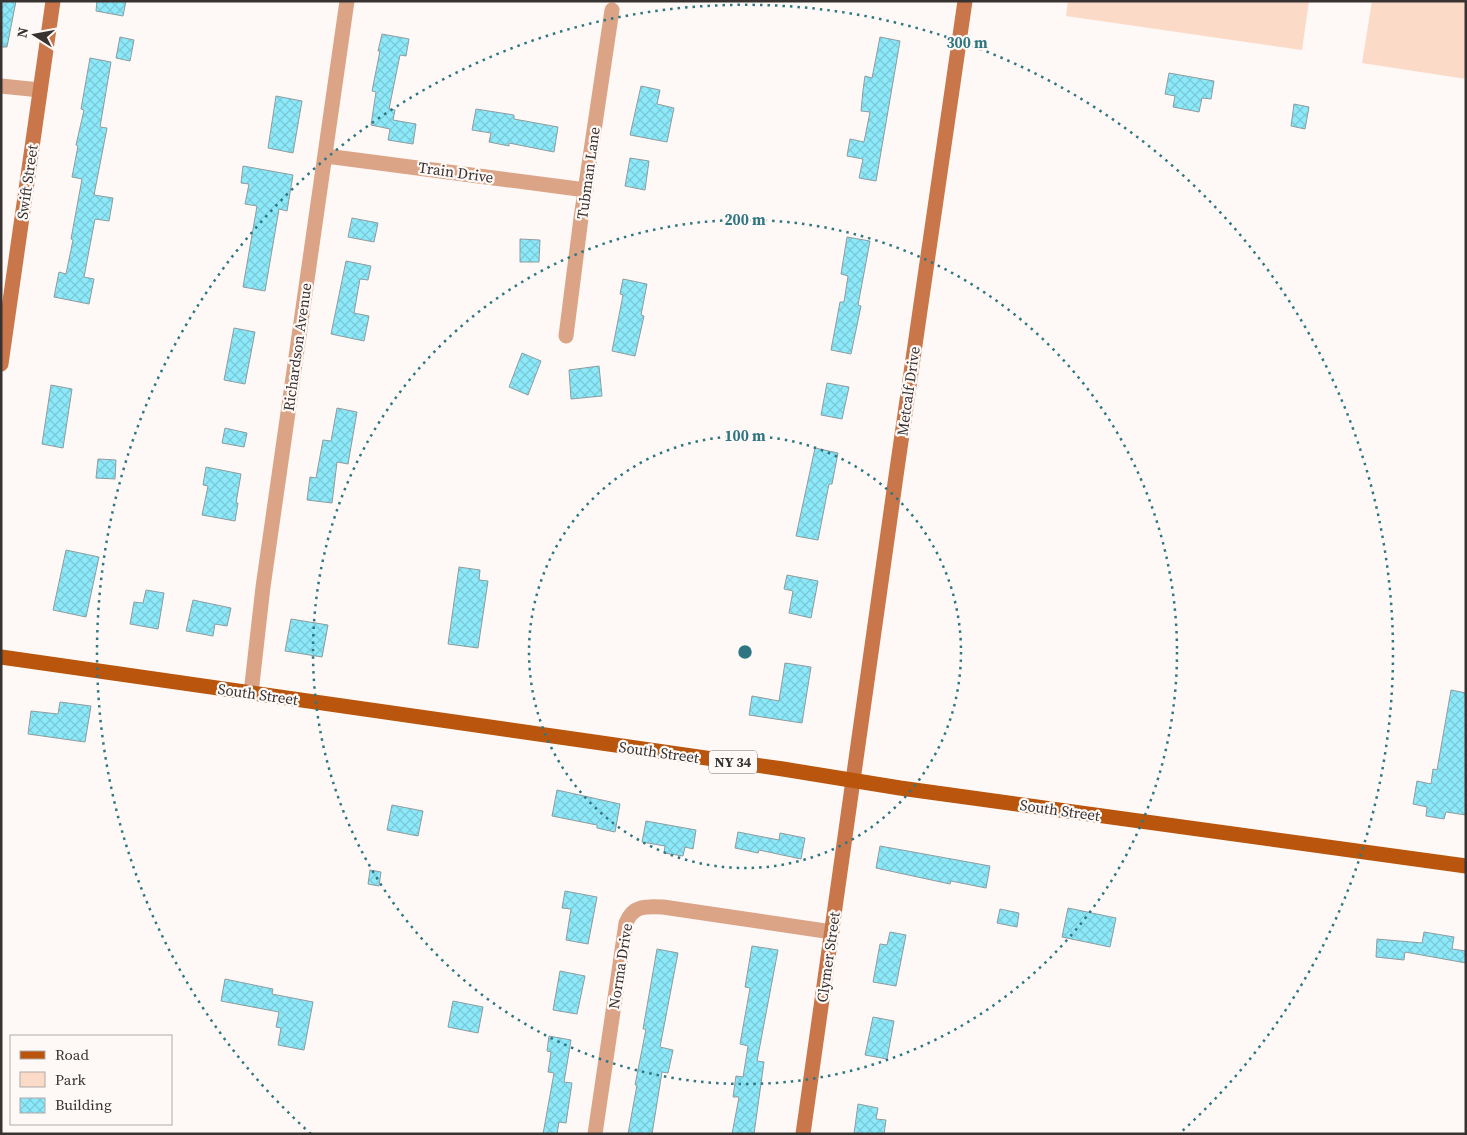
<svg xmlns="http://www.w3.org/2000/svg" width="1467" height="1135" viewBox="0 0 1467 1135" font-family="'Source Serif 4',serif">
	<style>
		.green { fill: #fcdac8 }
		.building { fill: url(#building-cross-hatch); stroke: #8f9c9f }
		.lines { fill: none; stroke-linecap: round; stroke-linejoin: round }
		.street { stroke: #dca486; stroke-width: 15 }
		.secondary { stroke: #c9774a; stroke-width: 15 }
		.primary { stroke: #b9550c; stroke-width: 15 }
		.ring { fill: none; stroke: #2f7682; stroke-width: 2.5; stroke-dasharray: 2.5 5 }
		.labels { text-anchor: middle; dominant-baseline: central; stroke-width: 4.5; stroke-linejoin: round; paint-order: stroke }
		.shield { fill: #fef9f6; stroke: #736e6c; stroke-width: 1 }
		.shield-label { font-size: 14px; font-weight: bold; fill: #383331 }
		.street-label { font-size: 15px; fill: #383331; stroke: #fef9f6 }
		.centre { fill: #2f7682; stroke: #fef9f6; stroke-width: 2.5 }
		.ring-label { font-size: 15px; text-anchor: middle; font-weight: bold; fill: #2f7682; stroke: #fef9f6; stroke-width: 4.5; stroke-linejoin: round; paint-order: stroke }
	</style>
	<defs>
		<pattern id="building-cross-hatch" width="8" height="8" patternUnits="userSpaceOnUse" patternTransform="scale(1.25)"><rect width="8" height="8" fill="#8ce9f9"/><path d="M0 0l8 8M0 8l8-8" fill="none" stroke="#7ac8d6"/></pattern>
	</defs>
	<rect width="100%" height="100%" fill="#fef9f6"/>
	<path class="green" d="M1068,1H1309L1302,50L1066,16Z
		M1372,1H1466V79L1362,63Z"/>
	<path class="building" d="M1,1H16L7,47H1Z
		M97,1H126L123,16L96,11Z
		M382,34L409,39L406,56L400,55L389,109L395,110L393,120L416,124L413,144L388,140L390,129L371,125L376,92L372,91L380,51H378Z
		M120,37L134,40L130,61L116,58Z
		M880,37L900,41L876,181L859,178L863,159L847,156L850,139L864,142L870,112L861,111L863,90L865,76L872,78Z
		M90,58L111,62L100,127L107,128L94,195L113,198L109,221L95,219L84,277L94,279L89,304L54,297L59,272L66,274L73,240L71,239L82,179L72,177L78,146L76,145L84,110L81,109Z
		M1169,73L1214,81L1211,99L1202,98L1199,112L1173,107L1175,96L1165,94Z
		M641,86L660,90L657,104L674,108L667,142L630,135Z
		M276,96L302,101L293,153L268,148Z
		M1294,104L1309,107L1305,129L1291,126Z
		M476,109L514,115V119L558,127L554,152L509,143V146L489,142L491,133L472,130Z
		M630,158L649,161L645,190L625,186Z
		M243,166L293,175L287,211L279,209L265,291L243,287L257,206L245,204L249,184L241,183Z
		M352,218L378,223L374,242L348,237Z
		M847,237L870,241L858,305L861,306L851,354L831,350L840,302H844L848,276L841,274Z
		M520,239L540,240L539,262H520Z
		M346,261L371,266L368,280L360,279L354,313L369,316L364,341L331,334Z
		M623,279L647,284L641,315L644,316L635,356L612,351L623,295L620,294Z
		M234,328L255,332L245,384L224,380Z
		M522,353L541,361L528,395L509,387Z
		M599,366L602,396L571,399L569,370Z
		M827,383L849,387L842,419L821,415Z
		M51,385L72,389L63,448L42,444Z
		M337,408L357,412L348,464L337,462L332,503L307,500L310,477L316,478L323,440L331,441Z
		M225,428L247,433L244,447L222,443Z
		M815,448L838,453L832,484H829L818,540L796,536Z
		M98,459L116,460L115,479L96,478Z
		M206,467L241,474L236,503H238L235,521L202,515L208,486L203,485Z
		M66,550L99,557L86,617L53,610Z
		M459,567L480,570L479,580L488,581L478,648L448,644Z
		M787,575L818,581L811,618L789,613L793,591L784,589Z
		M146,590L164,593L158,629L130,624L134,602L143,603Z
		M193,600L231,608L227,626L215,624L213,636L186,631Z
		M291,619L328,625L322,657L285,651Z
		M785,663L811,667L802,723L749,715L752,696L779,701Z
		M1451,690L1466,693V815L1446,812L1444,819L1426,816L1427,807L1413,804L1417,781L1431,784L1433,769L1437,770Z
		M60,702L91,706L85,742L28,734L31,711L58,714Z
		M557,790L620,804L615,832L597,828V825L552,816Z
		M392,805L423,811L418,836L387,830Z
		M646,821L696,830L693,849L685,847L683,856L664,853L665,846L642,842Z
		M738,832L779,840L780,833L805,838L801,859L759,850L758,853L735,848Z
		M880,846L990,866L986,888L951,881L950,884L876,868Z
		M370,870L381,872L379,886L368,884Z
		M565,891L597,897L588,944L566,940L571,909L562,908Z
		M1068,908L1116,918L1110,947L1062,937Z
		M1000,909L1019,913L1017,927L997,923Z
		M890,932L906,935L896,986L873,982L880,944L887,945Z
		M1424,932L1454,937L1452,949L1466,951V963L1405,952L1404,960L1376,957L1377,939L1422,943Z
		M752,946L778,950L757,1061L764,1062L754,1134H732L739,1097H733L736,1076L743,1077L748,1046L740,1044L750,988L745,987Z
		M657,949L678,953L660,1047L673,1050L668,1073L662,1072L652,1134H628L637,1085H635L646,1029H643Z
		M560,971L585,976L577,1014L553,1010Z
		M225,979L273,989L272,994L313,1002L304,1050L278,1045L281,1028L276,1027L279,1012L221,1001Z
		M453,1001L483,1007L478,1033L448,1027Z
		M873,1017L894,1021L887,1059L865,1055Z
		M549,1036L571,1040L564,1082L572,1083L566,1123L559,1122L557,1134H543L554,1073L548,1072L551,1052L547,1051Z
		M858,1104L878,1108L876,1119L886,1120L884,1134H854Z"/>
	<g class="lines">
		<path class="street" d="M1,86L40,90
			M326,156L586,190
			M566,336L581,218L612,10
			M251,693L263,587L347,1
			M595,1134L626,923C633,905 647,906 663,907L832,932"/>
		<path class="secondary" d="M1,364L53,1
			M803,1134L897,469L965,1"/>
		<path class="primary" d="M1,657L783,769L900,788L1466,866"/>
	</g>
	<g class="ring">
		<circle cx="745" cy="652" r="216"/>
		<circle cx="745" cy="652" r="432"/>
		<path d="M311 1134A648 648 0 1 1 1179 1134"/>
	</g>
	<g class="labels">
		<rect class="shield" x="709" y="750.5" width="48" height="23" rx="4"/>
		<g class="shield-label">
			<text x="733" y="762">NY 34</text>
		</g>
		<g class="street-label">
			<text transform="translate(456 172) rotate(8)">Train Drive</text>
			<text transform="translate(588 173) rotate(-82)">Tubman Lane</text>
			<text transform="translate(27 182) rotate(-82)">Swift Street</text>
			<text transform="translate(297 347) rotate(-82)">Richardson Avenue</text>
			<text transform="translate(908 391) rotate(-82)">Metcalf Drive</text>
			<text transform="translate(258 694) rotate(8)">South Street</text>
			<text transform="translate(659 752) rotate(8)">South Street</text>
			<text transform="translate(1060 810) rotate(8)">South Street</text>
			<text transform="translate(828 957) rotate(-82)">Clymer Street</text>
			<text transform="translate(620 966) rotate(-81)">Norma Drive</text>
		</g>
	</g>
	<circle cx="745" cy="652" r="8" class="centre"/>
	<g class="ring-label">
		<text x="967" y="48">300 m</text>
		<text x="745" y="225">200 m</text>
		<text x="745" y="441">100 m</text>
	</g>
	<rect width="1467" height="1135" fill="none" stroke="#383331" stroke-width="5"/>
	<rect x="10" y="1035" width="162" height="90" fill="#fef9f6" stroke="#afaaa7"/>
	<rect x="20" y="1051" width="25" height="8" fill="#b9550c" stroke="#afaaa7"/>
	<text x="55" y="1060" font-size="15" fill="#383331">Road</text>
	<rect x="20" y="1072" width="25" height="15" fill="#fcdac8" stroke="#afaaa7"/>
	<text x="55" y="1085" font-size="15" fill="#383331">Park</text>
	<rect x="20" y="1098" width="25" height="15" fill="url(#building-cross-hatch)" stroke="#afaaa7"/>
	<text x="55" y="1110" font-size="15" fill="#383331">Building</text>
	<g transform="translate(35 35) rotate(281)" stroke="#fef9f6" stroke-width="4" paint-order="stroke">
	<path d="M0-4L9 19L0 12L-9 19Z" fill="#383331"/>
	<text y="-8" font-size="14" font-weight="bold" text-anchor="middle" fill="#383331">N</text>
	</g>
</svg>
